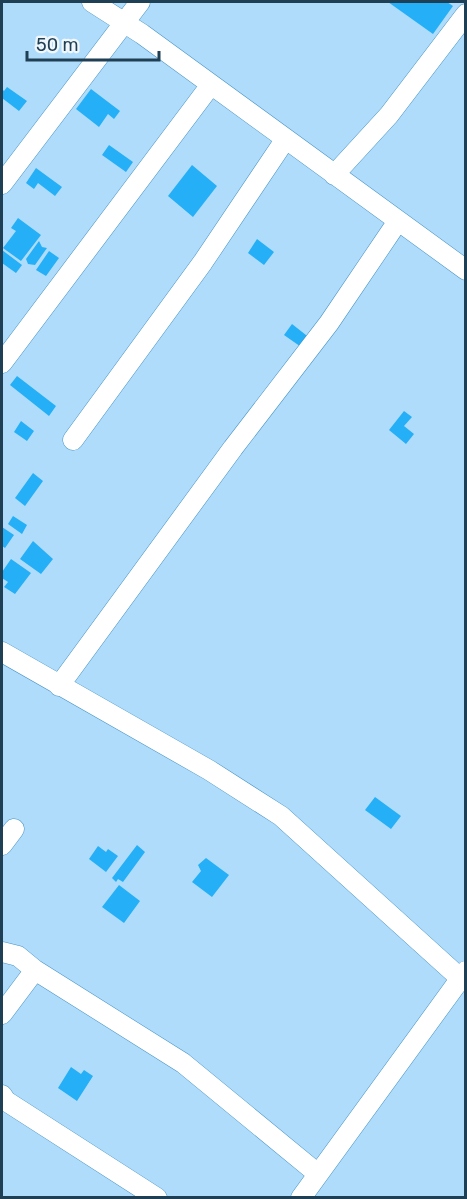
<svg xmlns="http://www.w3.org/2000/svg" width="467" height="1199" viewBox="0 0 467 1199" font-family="Rubik,sans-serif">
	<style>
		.building { fill: #24aff7 }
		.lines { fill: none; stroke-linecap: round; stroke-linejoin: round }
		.minor-casing { stroke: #4693c4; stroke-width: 21 }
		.minor { stroke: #fff; stroke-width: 20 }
	</style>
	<rect width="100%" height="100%" fill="#b0dcfb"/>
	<path class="building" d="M388,2H447L453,6L433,34Z
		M7,87L27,101L19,111L2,98V89L4,91Z
		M91,89L120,111L114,119L108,114L99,127L76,109Z
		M109,145L133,162L126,172L102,155Z
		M192,165L217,186L193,217L168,196Z
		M36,168L62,187L55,196L38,183L34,189L26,183Z
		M18,218L41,235L21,261L3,248L16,231L11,228Z
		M257,239L274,252L264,265L248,253Z
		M39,241L42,247L47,248L35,265L28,264L26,259Z
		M2,250L22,265L16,273L2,263Z
		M49,251L59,258L46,276L36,270Z
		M292,324L311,339L304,349L284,335Z
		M17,376L56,406L49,416L10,385Z
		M404,411L412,417L404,426L414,434L406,444L389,430Z
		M21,421L34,431L27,441L14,432Z
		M33,473L43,481L25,506L15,498Z
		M13,516L27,525L22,534L8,524Z
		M2,527L14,535L5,548L2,546Z
		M33,541L53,559L41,574L20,559Z
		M11,559L31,573L15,594L4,587L8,582L2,578V572Z
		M375,797L401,816L391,829L365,810Z
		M137,845L145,852L123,882L118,879L116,882L112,878Z
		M98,846L106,852L108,849L118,856L106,872L89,859Z
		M206,858L229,875L212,897L192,882L201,871L198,865Z
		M119,885L140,901L124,923L102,907Z
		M71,1067L81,1074L84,1070L93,1076L77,1101L58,1088Z"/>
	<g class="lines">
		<g class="minor-casing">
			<path id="minor" d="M92,2L142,34L466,270
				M334,175L389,115L466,14
				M2,184L140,2
				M2,363L210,86
				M73,440L203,262L285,140
				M2,652L209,770L281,816L460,978
				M59,686L233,448L329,323L398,221
				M2,845L14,829
				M2,952L18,956L35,970L183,1063L318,1174
				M2,1014L35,970
				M2,1095L6,1101L157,1198
				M301,1198L466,971"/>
		</g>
		<use href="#minor" class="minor"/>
	</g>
	<rect width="467" height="1199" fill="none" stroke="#1f3f54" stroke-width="6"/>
	<path d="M27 51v9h132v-9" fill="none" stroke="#1f3f54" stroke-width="3"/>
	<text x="36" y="51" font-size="18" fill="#1f3f54" stroke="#f0f7fd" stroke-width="4.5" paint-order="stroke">50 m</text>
</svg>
